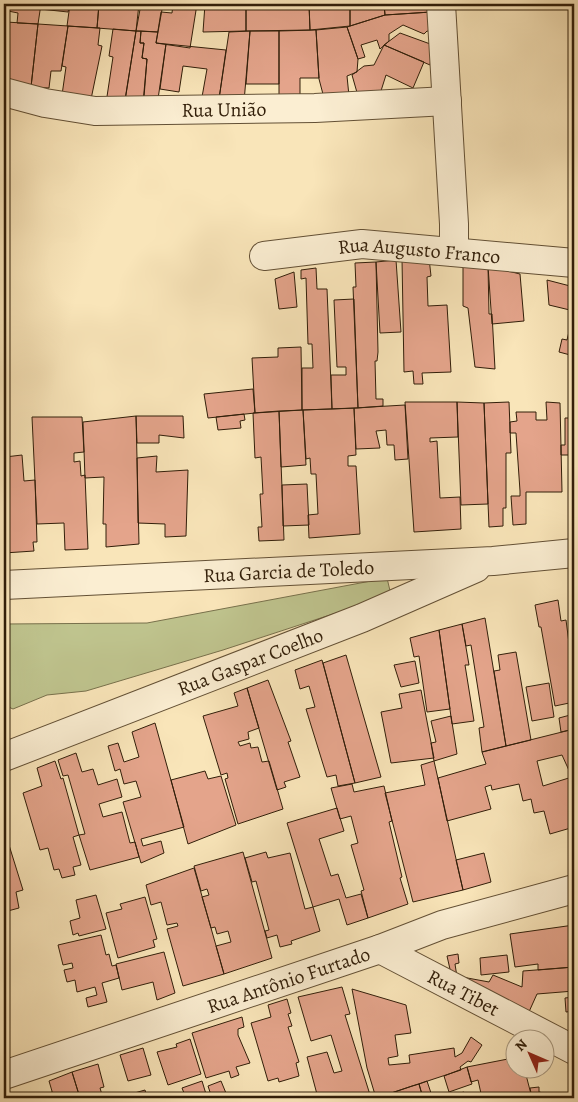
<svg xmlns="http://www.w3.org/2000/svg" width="578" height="1102" viewBox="0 0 578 1102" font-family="Alegreya,serif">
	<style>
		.green { fill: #bfc48e; stroke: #78714c }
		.building { fill: #e4a48b; stroke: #311e09; fill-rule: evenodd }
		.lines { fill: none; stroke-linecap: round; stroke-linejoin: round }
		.minor-casing { stroke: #635035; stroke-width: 30 }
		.minor { stroke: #fbeed2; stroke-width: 28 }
		.labels { text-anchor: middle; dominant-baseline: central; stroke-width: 4.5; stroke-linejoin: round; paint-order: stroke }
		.street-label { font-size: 20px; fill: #311e09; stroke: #fbeed2 }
	</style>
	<rect width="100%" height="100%" fill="#f9e5b9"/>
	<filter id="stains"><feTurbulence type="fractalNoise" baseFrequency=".004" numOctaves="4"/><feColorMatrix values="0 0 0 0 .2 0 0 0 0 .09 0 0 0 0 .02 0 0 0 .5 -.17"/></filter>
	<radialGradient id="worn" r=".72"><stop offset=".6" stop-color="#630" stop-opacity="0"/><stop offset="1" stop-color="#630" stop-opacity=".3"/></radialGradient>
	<path class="green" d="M387,578L391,595L223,650L86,691L47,695L13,709L4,705V624L147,623Z"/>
	<path class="building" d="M4,4H9L6,22H4Z
		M9,4H41L38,24L17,23L18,13L8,11Z
		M41,4H70L68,12L40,9Z
		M70,4H99L97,28L67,26Z
		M99,4H139L136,31L97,28Z
		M141,4H163L158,32L136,31Z
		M173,4H197L190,48L156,43L161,12L172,13Z
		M205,4H246V31L203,32Z
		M246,4H309L310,30L246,31Z
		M309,4H350V26L310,30Z
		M350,4H384L385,15L350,26Z
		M384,4H431V12L385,15Z
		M431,12L434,32L427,31L424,34L403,25L389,34V41L380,49L377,40L361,45L365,57L358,59L347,27L385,15Z
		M6,22L38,24L31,87L4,85V38Z
		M38,24L68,26L61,71H51L49,88L31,87Z
		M68,26L100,28L98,45L102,46L101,51L90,104L62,95L66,67L62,66Z
		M347,27L358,59L357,72L347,76L349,96L324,98L319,79L316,30Z
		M113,29L136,31L124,106L106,103L113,57L109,56Z
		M316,30L319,78H300V98H279V31Z
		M136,31H141L140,43H144L142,58L147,59L143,103L125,101Z
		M141,31L158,32L156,43L166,44L158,99L144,97L147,59L142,58L144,43H140Z
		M250,31L244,102L219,99L229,32Z
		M250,31H279V84H246Z
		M400,33L433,45L430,65L384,45Z
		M166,44L226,50L219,99L202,97L207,69L183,66L179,92L160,89Z
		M384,45L424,62L413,88L386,75L380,94L358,96L352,75L364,66L374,65Z
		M429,258L431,276L427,277L428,306L447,305L451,372L422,373L423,384H414L413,371L404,372L402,259Z
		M396,260L401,332L380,333L376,262Z
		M463,260L488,266L489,314H492L495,369L475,367L468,308L463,306Z
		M376,262L378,352L377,361H375L376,399H383V406L358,408L353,287H356L355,263Z
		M488,266L520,274L524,321L492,324Z
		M316,268L317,289H327L332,409L302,410V368H313L312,344H308L306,278L301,279V270Z
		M294,272L297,307L279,309L275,279Z
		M547,280L574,287V356L559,352L562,339L567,340L574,311L549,305Z
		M354,299L358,408L332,409L331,375H346V367H337L334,300Z
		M301,347L302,410L255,413L252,358L278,357V348Z
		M253,389L255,413L208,418L204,394Z
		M405,402H457L458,437L430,438V442L437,441L440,498L460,497L461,529L414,532Z
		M457,402L484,403L488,504L461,505Z
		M509,402L511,453H506V508H503V526L489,527L484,403Z
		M546,402L560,403L562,492H526V524L513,525L511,496H520V491L516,433H510V422L517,421L516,412H536V420H547Z
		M405,405L408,459L395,460L394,445H387L386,430L376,431L380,448L356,449L354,408Z
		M354,408L356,455L348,456V466H356L360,534L309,538L308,515L318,514L316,474H311L310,458L306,459L303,410Z
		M303,410L306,465L281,467L279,411Z
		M279,411L284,540L259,541L258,527H262L260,494H263L261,457L255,458L253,413Z
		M244,414L245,420L240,421L241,428L218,430L216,417Z
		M136,416H183L184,438L159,435V443H137Z
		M136,416L139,544L106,547V524H103L104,477L85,478L83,422Z
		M32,417H82L84,452L74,453V462L80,461L81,476L85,475L88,549L65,550L64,523L37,524Z
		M565,418H574V463H569V455H561V445H565Z
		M4,432L5,457L22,455L24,481L35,480L37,542H33L34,551L4,553Z
		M157,456L156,472L188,470L186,536L165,537V524L138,523L137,458Z
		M307,484L309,525L283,526L282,485Z
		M558,600L561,621L566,620L574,682V702L555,706L541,627H539L535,605Z
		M485,618L506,746L482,752L479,728L484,727L471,645L466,646L462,624Z
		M462,624L469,665H465L474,721L452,724L439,630Z
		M439,630L450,709L427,712L419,656L414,657L410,638Z
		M516,652L531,740L506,746L494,671L500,670L498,655Z
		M346,655L381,777L355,783L323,663Z
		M322,660L355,783L338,786L336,775L327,777L306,709L315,707L309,686L300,689L295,670Z
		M415,661L419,683L401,687L394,665Z
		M268,680L291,741L288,742L300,777L284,782L286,787L277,790L247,688Z
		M549,683L554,717L532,721L526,687Z
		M247,688L259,728L248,732L249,739L238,742L240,746L250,743L251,748L258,747L262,762L269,761L283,809L238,824L225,779L228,778L227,773L221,775L203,716L238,706L234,693Z
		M421,690L434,758L391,763L381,712L402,708L399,694Z
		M574,714V729L561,732L559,718Z
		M451,716L457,754L434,761L431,743L436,742L431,721Z
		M155,723L184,827L141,839L143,846L161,841L164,853L141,863L123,802L141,797L136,781L124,784L120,769L115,771L108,746L118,743L124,762L139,757L132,732Z
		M574,729V827L550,834L544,811L534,813L531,799L523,801L519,784L492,790L491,785L485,787L491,809L447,821L438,778L486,764L482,752ZM562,755L572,777L543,786L537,761Z
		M76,753L82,772L93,769L98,785L117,779L122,797L99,804L103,817L122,812L130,843L135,842L139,857L90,870L79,835L85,834L68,775L63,776L58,760Z
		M55,761L61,779L63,778L79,835L73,837L81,865L73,867L75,875L62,878L59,869L54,870L48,848L40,850L23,793L42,786L37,768Z
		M434,761L463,890L413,902L385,793L425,785L421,765Z
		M205,771L208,779L221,776L236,825L188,844L171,780Z
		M352,784L354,792L384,786L392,821L389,822L402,877L400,878L408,904L368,918L361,891L364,890L351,845L358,843L351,816L340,819L331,788Z
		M337,808L344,831L319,839L331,876L338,874L346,898L361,894L368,918L347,925L339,899L313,907L287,823Z
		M4,829L23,890L16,892L19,908L4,912Z
		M243,852L272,958L224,974L216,946L231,942L228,931L217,934L215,927L211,928L202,897L209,895L207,889L201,891L194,866Z
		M266,852L268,858L290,853L305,909L313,907L320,931L291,941L292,944L280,947L277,935L267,938L265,931L269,930L256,881L252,882L245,858Z
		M484,853L491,882L463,890L456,860Z
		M194,868L224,974L183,986L167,929L178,926L177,923L167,925L161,902L151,905L146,885Z
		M96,895L106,929L79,936L78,933L73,935L70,921L80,918L76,900Z
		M145,897L157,939L153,940L155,947L118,958L106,913L122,909L120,904Z
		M574,925V967L538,970V964L515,967L510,934Z
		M101,935L106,955L109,954L112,966L116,965L119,978L102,983L107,1002L88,1007L86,998L97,995L95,987L77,992L75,980L67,982L64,970L73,968L72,963L63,965L58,945Z
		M164,952L175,993L157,1000L153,982L122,990L116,964Z
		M458,954L459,963L455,964L457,977L452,978L447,956Z
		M507,955L509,972L481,975L480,958Z
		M574,967V991L537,994L528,1014L462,977L489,982L493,975L522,987L523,971Z
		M342,987L350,1014L345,1015L371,1098H318L307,1057L327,1052L334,1073L342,1071L331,1035L311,1041L298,997Z
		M352,989L406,1005L411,1033L395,1035L398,1056L388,1058L389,1065L410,1063L409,1055L454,1048L455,1057L462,1053L471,1037L482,1045L471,1062L468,1061L460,1067L461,1070L376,1098L367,1068Z
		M574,997V1011L566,1012L565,998Z
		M287,999L291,1013L288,1014L292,1026L288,1027L299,1062L296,1063L299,1076L279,1082L278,1078L268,1081L251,1023L271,1017L268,1005Z
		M242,1017L244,1027L238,1029V1035L250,1063L236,1067L239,1075L231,1078L229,1071L206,1078L192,1033Z
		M190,1039L201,1074L168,1085L157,1052L177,1047L176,1044Z
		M143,1048L151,1075L128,1081L120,1055Z
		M513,1058L517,1073L525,1071L532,1098H482L478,1080L471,1082L467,1067Z
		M98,1064L104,1087L100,1088L103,1098H80L72,1072Z
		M467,1067L472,1084L449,1092L444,1076Z
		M72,1072L80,1098H54L49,1081Z
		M202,1081L206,1094L186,1098L182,1088Z
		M221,1081L228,1098H212L208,1086Z
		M427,1081L432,1096L423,1098L419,1084Z
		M419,1084L423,1098H377L412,1086Z
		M539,1087V1092L568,1098H532L530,1088Z
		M145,1090L147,1098H117Z
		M52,1092L54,1098H33Z
		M464,1092L465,1098H440Z"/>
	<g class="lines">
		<g class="minor-casing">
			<g id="minor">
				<path d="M441,4L454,224V252"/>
				<path id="s1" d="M4,92L45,103L95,111L315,108L447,101"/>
				<path id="s2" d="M264,256L362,244L574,263"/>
				<path id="s3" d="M4,585L493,561L574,553"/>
				<path id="s4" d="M4,757L362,618L476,568"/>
				<path id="s5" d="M380,949L574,1050"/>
				<path id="s6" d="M4,1075L380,949L442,925L574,889"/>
			</g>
		</g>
		<use href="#minor" class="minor"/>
	</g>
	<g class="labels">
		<g class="street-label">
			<text stroke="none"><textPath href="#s1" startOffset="222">Rua União</textPath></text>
			<text stroke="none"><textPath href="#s2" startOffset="156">Rua Augusto Franco</textPath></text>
			<text stroke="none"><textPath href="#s3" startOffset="285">Rua Garcia de Toledo</textPath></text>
			<text stroke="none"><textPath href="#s4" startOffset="264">Rua Gaspar Coelho</textPath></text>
			<text stroke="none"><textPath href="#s6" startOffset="300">Rua Antônio Furtado</textPath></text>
			<text stroke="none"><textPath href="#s5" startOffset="94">Rua Tibet</textPath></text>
		</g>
	</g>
	<rect width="578" height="1102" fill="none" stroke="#f9e5b9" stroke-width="20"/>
	<rect x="5" y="5" width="568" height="1092" fill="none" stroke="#311e09" stroke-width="2.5"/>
	<rect x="10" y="10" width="558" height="1082" fill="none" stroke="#311e09"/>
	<g transform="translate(530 1054) rotate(315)"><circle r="24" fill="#fbeed2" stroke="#aa9b82"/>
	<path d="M0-4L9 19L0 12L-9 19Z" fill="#8f2418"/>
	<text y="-8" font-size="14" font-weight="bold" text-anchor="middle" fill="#311e09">N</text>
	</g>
	<rect width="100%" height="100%" filter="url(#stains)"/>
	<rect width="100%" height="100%" fill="url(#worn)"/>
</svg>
